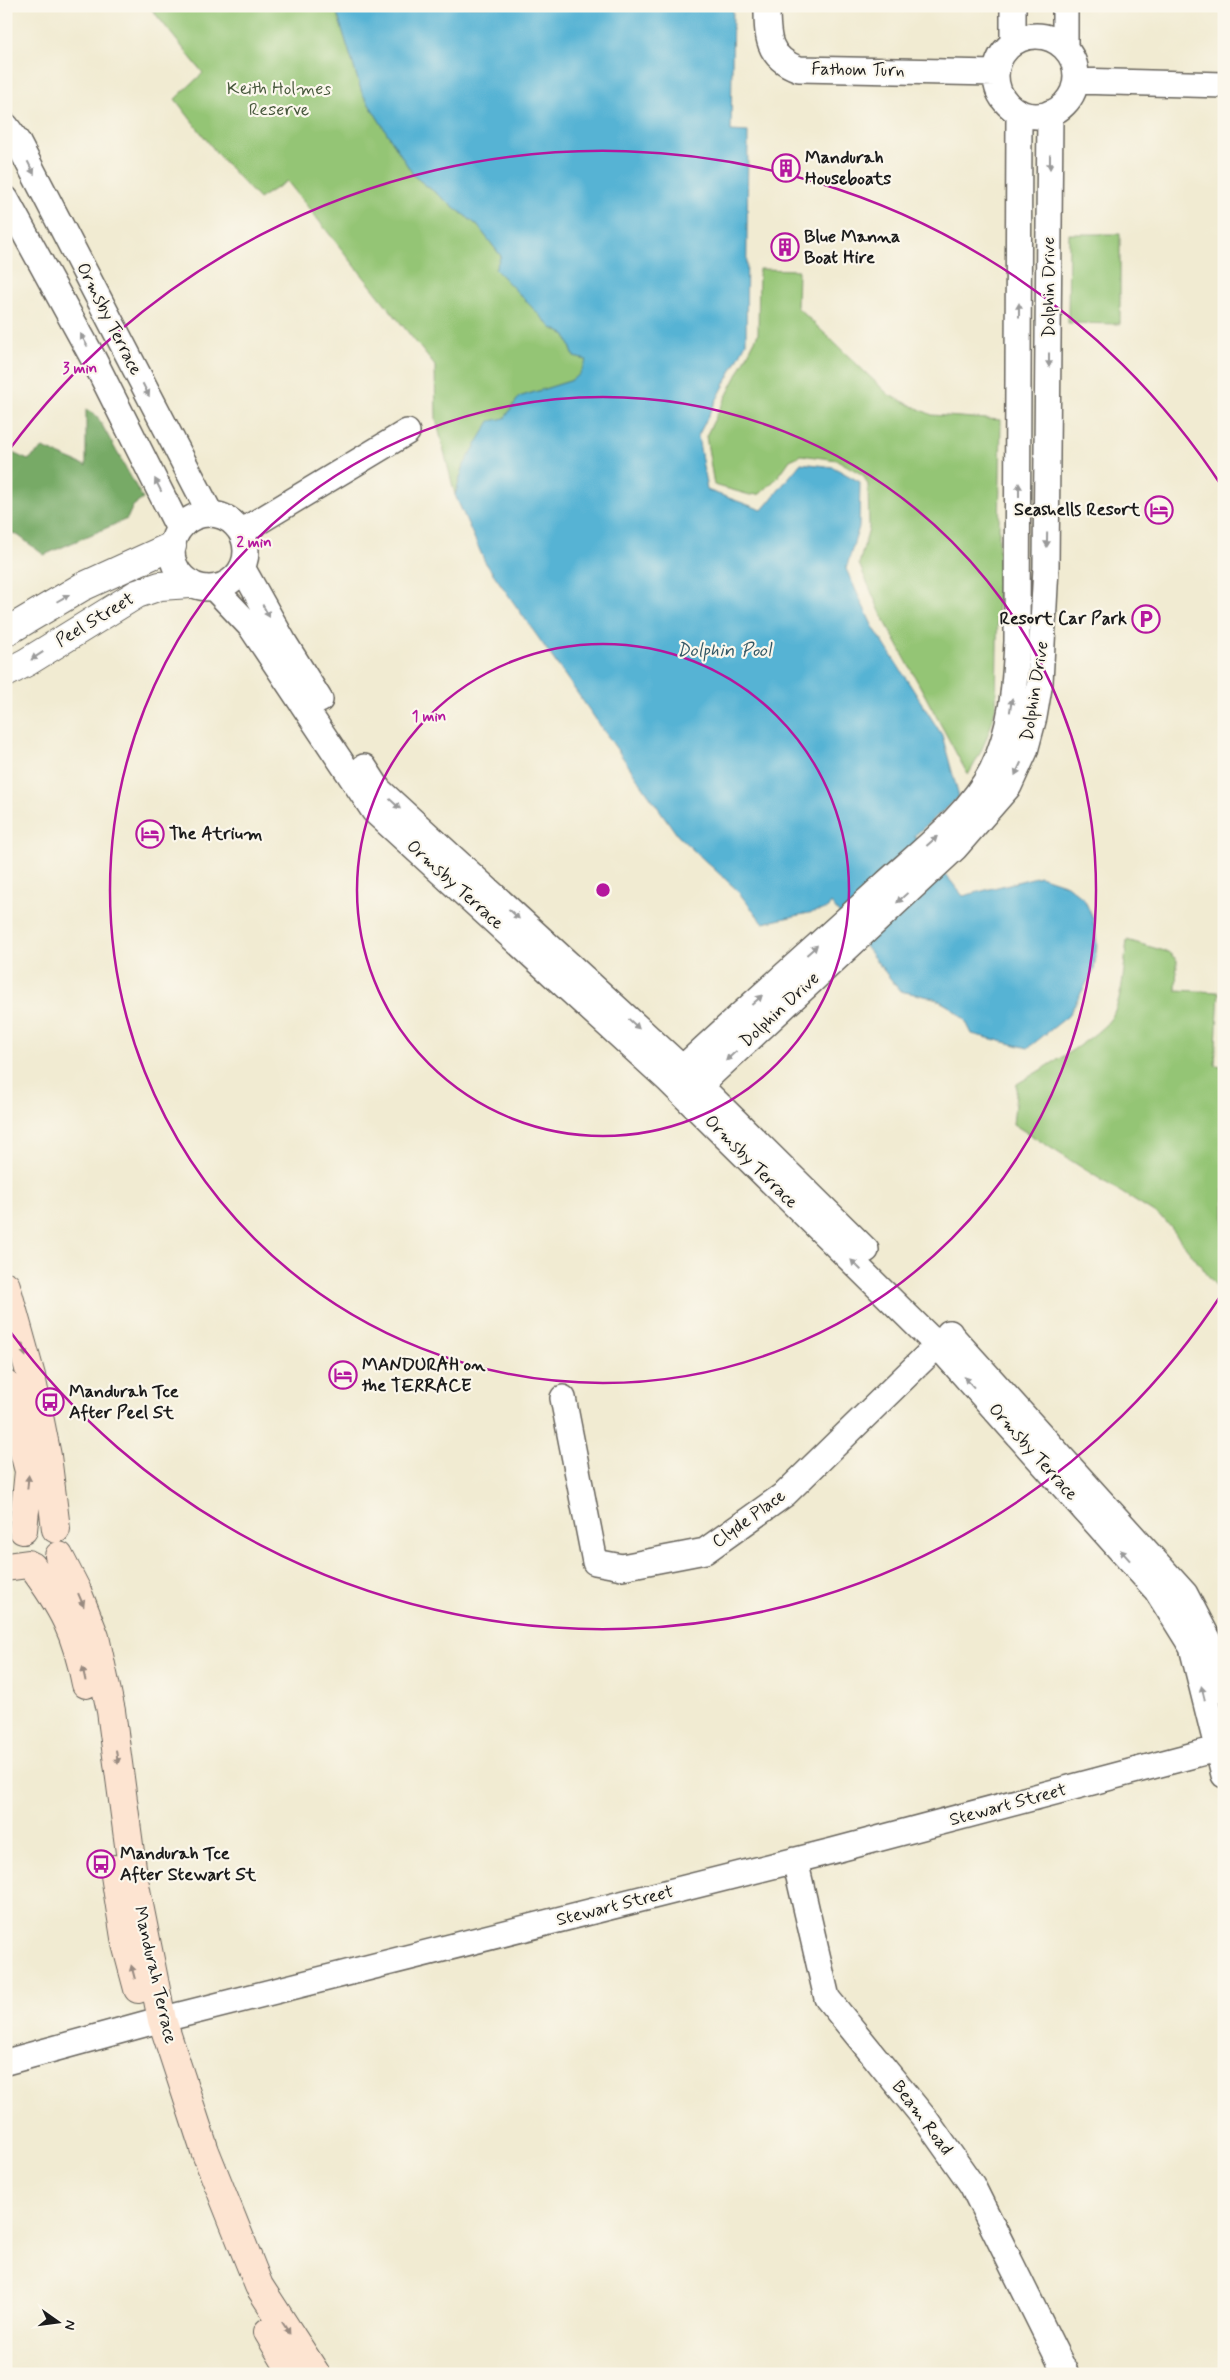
<svg xmlns="http://www.w3.org/2000/svg" width="1230" height="2380" viewBox="0 0 1230 2380" font-family="Mynerve,sans-serif">
	<style>
		.green { fill: #94c575; stroke: #587048 }
		.forest { fill: #7a6; stroke: #4a6341 }
		.water { fill: #56b3d4; stroke: #396878 }
		.lines { fill: none; stroke-linecap: round; stroke-linejoin: round }
		.minor-casing { stroke: #67645c; stroke-width: 28 }
		.tertiary-casing { stroke: #67645c; stroke-width: 30 }
		.secondary-casing { stroke: #67645c; stroke-width: 30 }
		.minor { stroke: #fff; stroke-width: 25 }
		.tertiary { stroke: #fff; stroke-width: 28 }
		.secondary { stroke: #fde4d1; stroke-width: 28 }
		.oneway { fill: #999 }
		.oneway2 { fill: #988a80 }
		.ring { fill: none; stroke: #b5179e; stroke-width: 2.5 }
		.labels { text-anchor: middle; dominant-baseline: central; stroke-width: 4.5; stroke-linejoin: round; paint-order: stroke }
		.street-label { font-size: 18px; fill: #1c1c1c; stroke: #fbf7ec }
		.park-label { font-size: 18px; fill: #46573b; stroke: #fbf7ec }
		.poi-label { font-size: 18px; font-weight: bold; fill: #1c1c1c; stroke: #fbf7ec; text-anchor: start }
		.water-label { font-size: 19px; font-style: italic; fill: #335866; stroke: #fbf7ec }
		.centre { fill: #b5179e; stroke: #fbf7ec; stroke-width: 2.5 }
		.ring-label { font-size: 15px; text-anchor: middle; font-weight: bold; fill: #b5179e; stroke: #fbf7ec; stroke-width: 4.5; stroke-linejoin: round; paint-order: stroke }
	</style>
	<rect width="100%" height="100%" fill="#fbf7ec"/>
	<filter id="ink" filterUnits="userSpaceOnUse"><feTurbulence type="fractalNoise" baseFrequency=".02" numOctaves="2"/><feDisplacementMap in="SourceGraphic" scale="10" xChannelSelector="R" yChannelSelector="G"/><feConvolveMatrix kernelMatrix="1 2 1 2 8 2 1 2 1" color-interpolation-filters="sRGB"/></filter>
	<filter id="wash" filterUnits="userSpaceOnUse"><feTurbulence type="fractalNoise" baseFrequency=".0096" numOctaves="4" result="noise"/><feDisplacementMap in="SourceGraphic" scale="20" xChannelSelector="R" yChannelSelector="G"/><feGaussianBlur stdDeviation="1.12" result="paint"/><feColorMatrix in="noise" values="0 0 0 0 0 0 0 0 0 0 0 0 0 0 0 0 0 1.4 0 .05"/><feComposite in="paint" operator="in"/></filter>
	<g filter="url(#wash)">
		<rect width="100%" height="100%" fill="#f1ebd2"/>
		<path class="green" d="M149,6H335L362,93L414,176L477,225L501,256L496,269L552,328L566,335L574,357L588,360L580,375L570,381L519,397L505,418L464,465L455,495L436,419L435,366L287,181L259,199L219,156L175,99L203,73Z
			M1069,234H1120V324L1068,323Z
			M759,269L798,270L797,307L889,395L932,415L1001,420L996,705C991,731 982,752 968,775L882,616L859,564L869,528L868,485L863,475L837,460L801,455L790,460L778,477L760,494L750,495L714,485L706,436L758,334Z
			M1127,940L1168,952L1177,960L1176,990L1219,992L1215,1065L1224,1066V1296L1165,1220L1013,1124L1017,1084C1040,1070 1102,1036 1113,1015C1124,992 1124,964 1127,940Z"/>
		<path class="forest" d="M86,409L97,416L143,499L133,506L127,519L44,555L19,536L6,530V450L28,460L43,448L86,466Z"/>
		<path class="water" d="M335,6H733L731,131L748,132L746,343L698,436L707,490L762,510L801,463L833,467L860,482L859,527L846,569L872,625L942,735L959,797L914,836L963,896L1040,876L1067,885L1084,899L1093,918L1097,944L1094,970L1068,1016L1028,1048L972,1034L965,1020L950,1007L934,998L900,991L831,903L827,909L763,923L736,889L678,836L485,562L455,495L464,465L490,421L505,418L519,397L570,381L579,375L587,360L574,357L566,335L552,328L495,269L501,256L477,225L414,176L362,93Z"/>
	</g>
	<g filter="url(#ink)">
		<g class="lines">
			<g class="minor-casing">
				<path id="minor" d="M767,6C767,36 767,58 799,69L995,73
					M1013,6V43
					M996 76a40 40 0 1 1 80 0a40 40 0 1 1-80 0Z
					M1065,48V6
					M1076,81L1224,85
					M6,126L17,141L210,513
					M6,199L93,358L179,529
					M172 551a37 37 0 1 1 74 0a37 37 0 1 1-74 0Z
					M241,532L407,432
					M243,569L285,644L320,700
					M215,589L251,627L374,811L669,1081L937,1345L1157,1591L1192,1647L1224,1775
					M364,767L379,790L682,1068L866,1250
					M671,1079C741,1013 813,950 884,885C920,852 970,814 992,770C1012,730 1015,685 1017,641L1019,112
					M688,1096L955,848L1009,786L1025,751L1034,717L1040,682L1046,567L1050,113
					M949,1333L1185,1594L1213,1648L1224,1691
					M563,1398L595,1562L622,1567L705,1551L785,1494L950,1333
					M795,1860L827,1998L926,2120L972,2185L1066,2374
					M6,2062L148,2023L832,1851L1224,1747"/>
			</g>
			<g class="tertiary-casing">
				<path id="tertiary" d="M6,632L82,587L172,546
					M6,673L27,662L137,594L160,586L190,584"/>
			</g>
			<g class="secondary-casing">
				<path id="secondary" d="M6,1286L31,1376L47,1456L56,1529
					M6,1385L29,1471L23,1530
					M59,1556L77,1591L95,1637L111,1711L133,1875L162,2020L205,2151L259,2286L316,2374
					M32,1566C63,1608 76,1632 86,1684
					M6,1567L28,1564
					M114,1869L126,1944L138,1989
					M268,2332L293,2374"/>
			</g>
			<use href="#minor" class="minor"/>
			<use href="#tertiary" class="tertiary"/>
			<use href="#secondary" class="secondary"/>
		</g>
		<defs><path id="oneway-solid" d="M-6-.8H1V-3.2L6.5 0L1 3.2V.8H-6Z" transform="scale(1.25)"/></defs>
		<g class="oneway">
			<use href="#oneway-solid" transform="translate(1050 162) rotate(90)"/>
			<use href="#oneway-solid" transform="translate(31 168) rotate(63)"/>
			<use href="#oneway-solid" transform="translate(1019 310) rotate(-90)"/>
			<use href="#oneway-solid" transform="translate(84 340) rotate(-119)"/>
			<use href="#oneway-solid" transform="translate(1049 360) rotate(90)"/>
			<use href="#oneway-solid" transform="translate(146 390) rotate(63)"/>
			<use href="#oneway-solid" transform="translate(158 485) rotate(-117)"/>
			<use href="#oneway-solid" transform="translate(1019 490) rotate(-90)"/>
			<use href="#oneway-solid" transform="translate(1047 540) rotate(91)"/>
			<use href="#oneway-solid" transform="translate(63 598) rotate(-30)"/>
			<use href="#oneway-solid" transform="translate(266 611) rotate(61)"/>
			<use href="#oneway-solid" transform="translate(37 656) rotate(147)"/>
			<use href="#oneway-solid" transform="translate(1011 705) rotate(-81)"/>
			<use href="#oneway-solid" transform="translate(1018 769) rotate(115)"/>
			<use href="#oneway-solid" transform="translate(395 804) rotate(43)"/>
			<use href="#oneway-solid" transform="translate(932 841) rotate(-42)"/>
			<use href="#oneway-solid" transform="translate(902 898) rotate(137)"/>
			<use href="#oneway-solid" transform="translate(514 914) rotate(43)"/>
			<use href="#oneway-solid" transform="translate(812 950) rotate(-42)"/>
			<use href="#oneway-solid" transform="translate(757 1000) rotate(-42)"/>
			<use href="#oneway-solid" transform="translate(634 1024) rotate(43)"/>
			<use href="#oneway-solid" transform="translate(731 1056) rotate(137)"/>
			<use href="#oneway-solid" transform="translate(856 1265) rotate(-135)"/>
			<use href="#oneway-solid" transform="translate(969 1382) rotate(-132)"/>
			<use href="#oneway-solid" transform="translate(1125 1555) rotate(-132)"/>
			<use href="#oneway-solid" transform="translate(1203 1693) rotate(-104)"/>
		</g>
		<g class="oneway2">
			<use href="#oneway-solid" transform="translate(24 1350) rotate(75)"/>
			<use href="#oneway-solid" transform="translate(28 1482) rotate(-85)"/>
			<use href="#oneway-solid" transform="translate(81 1600) rotate(67)"/>
			<use href="#oneway-solid" transform="translate(84 1674) rotate(-102)"/>
			<use href="#oneway-solid" transform="translate(117 1757) rotate(82)"/>
			<use href="#oneway-solid" transform="translate(133 1972) rotate(-105)"/>
			<use href="#oneway-solid" transform="translate(286 2328) rotate(57)"/>
		</g>
	</g>
	<g class="ring">
		<circle cx="603" cy="890" r="246"/>
		<circle cx="603" cy="890" r="493"/>
		<path d="M1223 1292A739 739 0 0 1 9 1330M9 450A739 739 0 0 1 1223 488"/>
	</g>
	<defs>
		<g id="building-ring" transform="scale(1.4375)"><circle r="9.5" fill="#fbf7ec" stroke="#b5179e" stroke-width="1.5"/><path d="M-4-6H4V6H1V3H-1V6H-4ZM-2.5-4.3h1.7v1.8h-1.7ZM.8-4.3h1.7v1.8H.8ZM-2.5-1h1.7V.8h-1.7ZM.8-1h1.7V.8H.8Z" fill="#b5179e"/></g>
		<g id="hotel-ring" transform="scale(1.4375)"><circle r="9.5" fill="#fbf7ec" stroke="#b5179e" stroke-width="1.5"/><path d="M-6-4.5h1.5V1H6V5H4.5V3h-9V5H-6ZM-4 0a1.8 1.8 0 1 1 3.6 0ZM.5 0V-2.5h3Q6-2.5 6 0Z" fill="#b5179e"/></g>
		<g id="parking-ring" transform="scale(1.4375)"><circle r="9.5" fill="#fbf7ec" stroke="#b5179e" stroke-width="1.5"/><path d="M-3.5-5.5H1a3.5 3.5 0 0 1 0 7H-1V5.5H-3.5ZM-1-3.4V-.6H.8a1.4 1.4 0 0 0 0-2.8Z" fill="#b5179e"/></g>
		<g id="bus-ring" transform="scale(1.4375)"><circle r="9.5" fill="#fbf7ec" stroke="#b5179e" stroke-width="1.5"/><path d="M-5-6H5V4H4V6H2V4H-2V6H-4V4H-5ZM-3.5-4V0h7V-4ZM-3.5 1.2v1.5H-2V1.2ZM2 1.2v1.5H3.5V1.2Z" fill="#b5179e"/></g>
	</defs>
	<g fill-rule="evenodd">
		<use href="#building-ring" x="786" y="168"/>
		<use href="#building-ring" x="785" y="247"/>
		<use href="#hotel-ring" x="1159" y="510"/>
		<use href="#parking-ring" x="1146" y="619"/>
		<use href="#hotel-ring" x="150" y="834"/>
		<use href="#hotel-ring" x="343" y="1375"/>
		<use href="#bus-ring" x="50" y="1402"/>
		<use href="#bus-ring" x="101" y="1864"/>
	</g>
	<g class="labels">
		<g class="street-label">
			<text transform="translate(858 70) rotate(1)">Fathom Turn</text>
			<text transform="translate(1049 287) rotate(-90)">Dolphin Drive</text>
			<text transform="translate(109 319) rotate(63)">Ormsby Terrace</text>
			<text transform="translate(95 620) rotate(-31)">Peel Street</text>
			<text transform="translate(1035 691) rotate(-81)">Dolphin Drive</text>
			<text transform="translate(455 885) rotate(42)">Ormsby Terrace</text>
			<text transform="translate(780 1010) rotate(-43)">Dolphin Drive</text>
			<text transform="translate(751 1162) rotate(45)">Ormsby Terrace</text>
			<text transform="translate(1033 1452) rotate(48)">Ormsby Terrace</text>
			<text transform="translate(749 1519) rotate(-36)">Clyde Place</text>
			<text transform="translate(1008 1805) rotate(-15)">Stewart Street</text>
			<text transform="translate(615 1906) rotate(-14)">Stewart Street</text>
			<text transform="translate(155 1975) rotate(77)">Mandurah Terrace</text>
			<text transform="translate(922 2118) rotate(53)">Beam Road</text>
		</g>
		<g class="park-label">
			<text x="279" y="89">Keith Holmes<tspan x="279" dy="21">Reserve</tspan></text>
		</g>
		<g class="poi-label">
			<text x="805" y="158">Mandurah<tspan x="805" dy="21">Houseboats</tspan></text>
			<text x="804" y="237">Blue Manna<tspan x="804" dy="21">Boat Hire</tspan></text>
			<text x="1140" y="510" text-anchor="end">Seashells Resort</text>
			<text x="1127" y="619" text-anchor="end">Resort Car Park</text>
			<text x="169" y="834">The Atrium</text>
			<text x="362" y="1365">MANDURAH on<tspan x="362" dy="21">the TERRACE</tspan></text>
			<text x="69" y="1392">Mandurah Tce<tspan x="69" dy="21">After Peel St</tspan></text>
			<text x="120" y="1854">Mandurah Tce<tspan x="120" dy="21">After Stewart St</tspan></text>
		</g>
		<g class="water-label">
			<text x="724" y="650">Dolphin Pool</text>
		</g>
	</g>
	<circle cx="603" cy="890" r="8" class="centre"/>
	<g class="ring-label">
		<text x="80" y="373">3 min</text>
		<text x="254" y="547">2 min</text>
		<text x="429" y="721">1 min</text>
	</g>
	<rect width="1230" height="2380" fill="none" stroke="#fbf7ec" stroke-width="25"/>
	<g transform="translate(58 2322) rotate(104)" stroke="#fbf7ec" stroke-width="4" paint-order="stroke">
	<path d="M0-4L9 19L0 12L-9 19Z" fill="#1c1c1c"/>
	<text y="-8" font-size="14" font-weight="bold" text-anchor="middle" fill="#1c1c1c">N</text>
	</g>
</svg>
